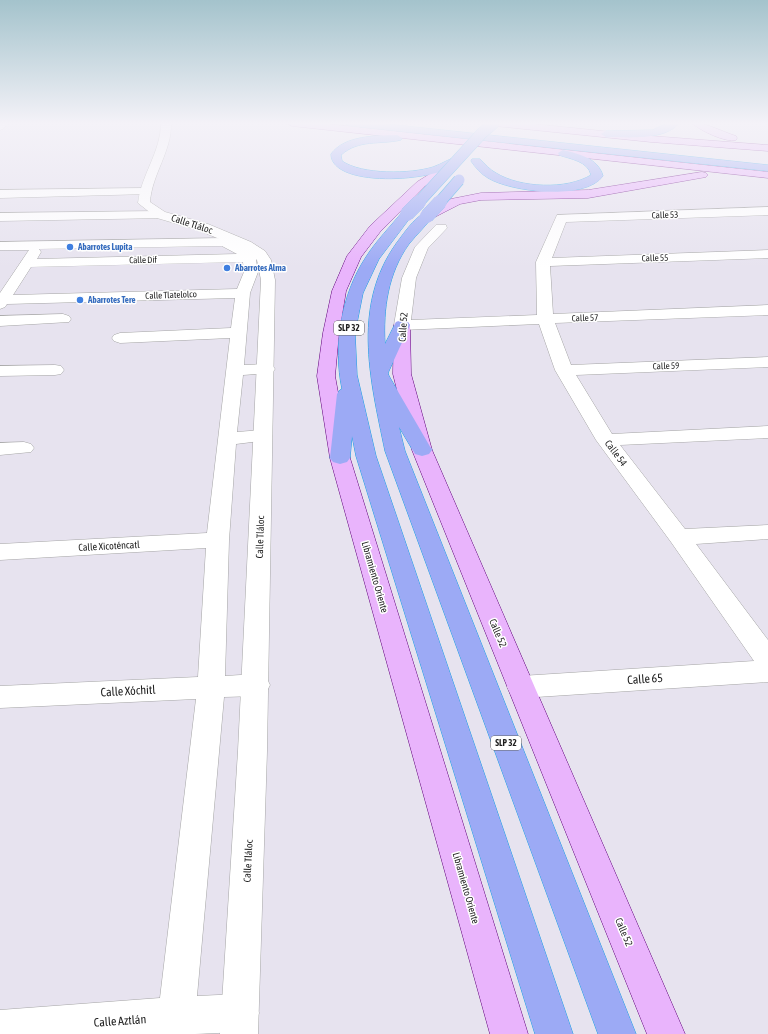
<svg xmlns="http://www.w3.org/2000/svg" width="768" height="1034" viewBox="0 0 768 1034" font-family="'Asap Condensed',sans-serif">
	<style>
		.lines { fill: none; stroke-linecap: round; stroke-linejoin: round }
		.minor-casing { stroke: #a5a5a5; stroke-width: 1 }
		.tertiary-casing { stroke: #a5a5a5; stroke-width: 1 }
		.secondary-casing { stroke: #5f007a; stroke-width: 1 }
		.trunk-casing { stroke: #1ba0e2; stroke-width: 1 }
		.minor { fill: #fff; fill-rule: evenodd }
		.tertiary { fill: #fff; fill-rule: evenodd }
		.secondary { fill: #e9b4fc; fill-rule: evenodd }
		.trunk { fill: #9caaf5; fill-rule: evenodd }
		.trunk-bridge-far1-casing { stroke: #1ba0e2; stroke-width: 12; stroke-linecap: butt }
		.trunk-bridge-casing { stroke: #1ba0e2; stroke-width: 14; stroke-linecap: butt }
		.trunk-bridge-far1 { stroke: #9caaf5; stroke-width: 11 }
		.trunk-bridge { stroke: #9caaf5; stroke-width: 14 }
		.shop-dot { fill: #3f7fe0; stroke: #fff; stroke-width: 1.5 }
		.labels { text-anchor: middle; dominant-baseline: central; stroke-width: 3; stroke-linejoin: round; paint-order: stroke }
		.far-street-label { font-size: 9px; fill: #1e1e1e; stroke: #fff }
		.far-shop-label { font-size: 9px; font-weight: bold; fill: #366cbe; stroke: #fff; text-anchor: start }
		.shield { fill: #fff; stroke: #626262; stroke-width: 1 }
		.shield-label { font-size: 9px; font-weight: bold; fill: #1e1e1e }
		.street-label { font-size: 10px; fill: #1e1e1e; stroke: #fff }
		.near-street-label { font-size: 12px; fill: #1e1e1e; stroke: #fff }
	</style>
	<rect width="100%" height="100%" fill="#e7e3ef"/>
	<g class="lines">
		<g class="minor-casing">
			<path id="minor" d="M0,123H8L3,129L0,130Z
				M144,188L148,190L150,192L148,194L0,198V190Z
				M768,207V215L566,222L552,258L768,250V258L550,266L553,314L768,305V315L555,323L571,365L768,357V367L576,375L612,434L768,426V438L620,445L685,529L768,525V539L696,544L768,640V682L521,698L511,695L507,687L511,679L521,676L754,661L671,542L596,440L555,370L539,324L402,330L396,328L394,325L402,278L415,247L436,225H446L447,228L428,248L416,278L411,320L537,315L536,262L557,215Z
				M161,211L165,212L167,215L165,218L0,221V213Z
				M224,238L245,247L251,252L258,253L260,256L256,260L258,272L250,293L244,365L266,364L272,365L275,369L272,373L243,375L237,432L262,430L269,432L272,436L269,440L236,444L229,540L225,676L256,674L266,677L270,685L266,693L256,696L224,697L197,996L240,994L253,1000L259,1013L253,1026L240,1032L195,1034H0V1010L160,998L196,699L0,708V686L198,677L206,548L0,560V544L207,533L230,338L120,343L114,341L112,338L114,335L120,333L231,328L235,298L7,304L5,307L0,309V293L29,250H0V242ZM222,246L237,254L37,259L41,252L39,249ZM243,262L244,272L237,289L13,295L31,267Z
				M63,314L69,316L71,319L69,322L0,326V316Z
				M55,365L61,366L64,370L61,374L55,375L0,376V366Z
				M24,442L31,444L34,448L31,452L0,455V443Z"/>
		</g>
		<g class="tertiary-casing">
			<path id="tertiary" d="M161,123H171C172,151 152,174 150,202L165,212L208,224L251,242L265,251L271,260L275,280L267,751L258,1034H220L238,751L261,280L257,260L255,257L241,248L198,230L157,218L138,203C141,175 161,152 161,123Z"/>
		</g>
		<g class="secondary-casing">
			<path id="secondary" d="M287,123H319L768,172V178L292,126Z
				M490,123H524L651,136L768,145V151L651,142L495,126Z
				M692,123C708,123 720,131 736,136L737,138L736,140C726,143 699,130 692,123Z
				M459,156L464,159L463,161L425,186L380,232L361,257L346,291L339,333L335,376L350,458L528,1034H490L330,458L317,376L323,333L332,291L347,256L370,226L417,182Z
				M702,172L706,173L708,175L706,177L588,198L481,200L460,204L431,219H423L421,216L423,213L451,199L481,193L588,190Z
				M402,320L408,322L410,325L411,374L432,450L685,1034H647L412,450L393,374L394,325L396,322Z"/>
		</g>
		<g class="trunk-casing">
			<path id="trunk" d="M345,123H377L768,165V171L350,126Z
				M668,123H679C665,141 627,137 606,137L601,134L606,131L652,130Z
				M397,135L402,138L401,140C379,145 359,139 341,155L342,161C362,175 411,174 433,167C442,164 450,158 459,156L464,159C447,182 331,190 331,154C345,135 376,136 397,135Z
				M563,150C579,154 598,158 603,176C585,201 511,192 488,178C481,174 475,167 471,161L472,159H480C485,164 490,170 496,173C520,188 567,190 591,175C588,161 570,159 559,155L558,153Z
				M407,210L411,211L413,214L379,259L363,293L355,333L357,375L376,456L573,1034H535L356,456L352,436L350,458L347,462L340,464L333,462L330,458L337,394L340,390L342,389C333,346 341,295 366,257C376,241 391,226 403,211Z
				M427,212L431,213L433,216C426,226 417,234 409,244C388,273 383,309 385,344L396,322L402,320L408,322L410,325L388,373L389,376L432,450L429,454L422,456L415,454L399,427L405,451L636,1034H598L385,451C370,378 350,302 401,237C407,229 417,215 427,212Z"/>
		</g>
		<use href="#minor" class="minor"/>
		<use href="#tertiary" class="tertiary"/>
		<use href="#secondary" class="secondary"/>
		<use href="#trunk" class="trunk"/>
		<g class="trunk-bridge-far1-casing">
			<path id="trunk-bridge-far1" d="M418,203L482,133L494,123
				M439,203L459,180"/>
		</g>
		<g class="trunk-bridge-casing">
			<path id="trunk-bridge" d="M407,214L419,202
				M427,216L440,202"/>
		</g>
		<use href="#trunk-bridge-far1" class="trunk-bridge-far1"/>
		<use href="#trunk-bridge" class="trunk-bridge"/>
	</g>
	<linearGradient id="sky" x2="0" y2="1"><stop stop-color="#a4c3cc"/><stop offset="0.46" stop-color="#f4f2f8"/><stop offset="1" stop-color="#f4f2f8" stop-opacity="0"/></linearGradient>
	<rect width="768" height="268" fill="url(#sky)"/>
	<g class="shop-dot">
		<circle cx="70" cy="247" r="4"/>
		<circle cx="227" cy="268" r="4"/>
		<circle cx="80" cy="300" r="4"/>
	</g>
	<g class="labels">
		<g class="far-street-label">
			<text transform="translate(665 215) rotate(-2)">Calle 53</text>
			<text transform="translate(655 258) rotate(-2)">Calle 55</text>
			<text transform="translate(143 260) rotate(-1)">Calle Dif</text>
			<text transform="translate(171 295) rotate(-2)">Calle Tlatelolco</text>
			<text transform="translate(585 318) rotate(-2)">Calle 57</text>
			<text transform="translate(666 366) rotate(-2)">Calle 59</text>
		</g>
		<g class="far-shop-label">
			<text x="78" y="247">Abarrotes Lupita</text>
			<text x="235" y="268">Abarrotes Alma</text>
			<text x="88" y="300">Abarrotes Tere</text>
		</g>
		<g class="shield">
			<rect x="334" y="321" width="30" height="14" rx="3"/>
			<rect x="491" y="736" width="30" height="14" rx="3"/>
		</g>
		<g class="shield-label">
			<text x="349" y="328">SLP 32</text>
			<text x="506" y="743">SLP 32</text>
		</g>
		<g class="street-label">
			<text transform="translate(192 224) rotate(18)">Calle Tláloc</text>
			<text transform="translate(403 327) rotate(-86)">Calle 52</text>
			<text transform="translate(616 453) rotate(53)">Calle 54</text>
			<text transform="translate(260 537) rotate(-88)">Calle Tláloc</text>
			<text transform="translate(109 546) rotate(-3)">Calle Xicoténcatl</text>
			<text transform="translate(375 577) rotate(74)">Libramiento Oriente</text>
			<text transform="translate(498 633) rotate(67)">Calle 52</text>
			<text transform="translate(248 861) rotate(-87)">Calle Tláloc</text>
			<text transform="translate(466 888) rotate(74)">Libramiento Oriente</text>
			<text transform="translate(624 932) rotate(67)">Calle 52</text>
		</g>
		<g class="near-street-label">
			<text transform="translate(645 679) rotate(-4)">Calle 65</text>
			<text transform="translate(128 691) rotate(-3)">Calle Xóchitl</text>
			<text transform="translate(120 1021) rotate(-4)">Calle Aztlán</text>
		</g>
	</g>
</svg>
